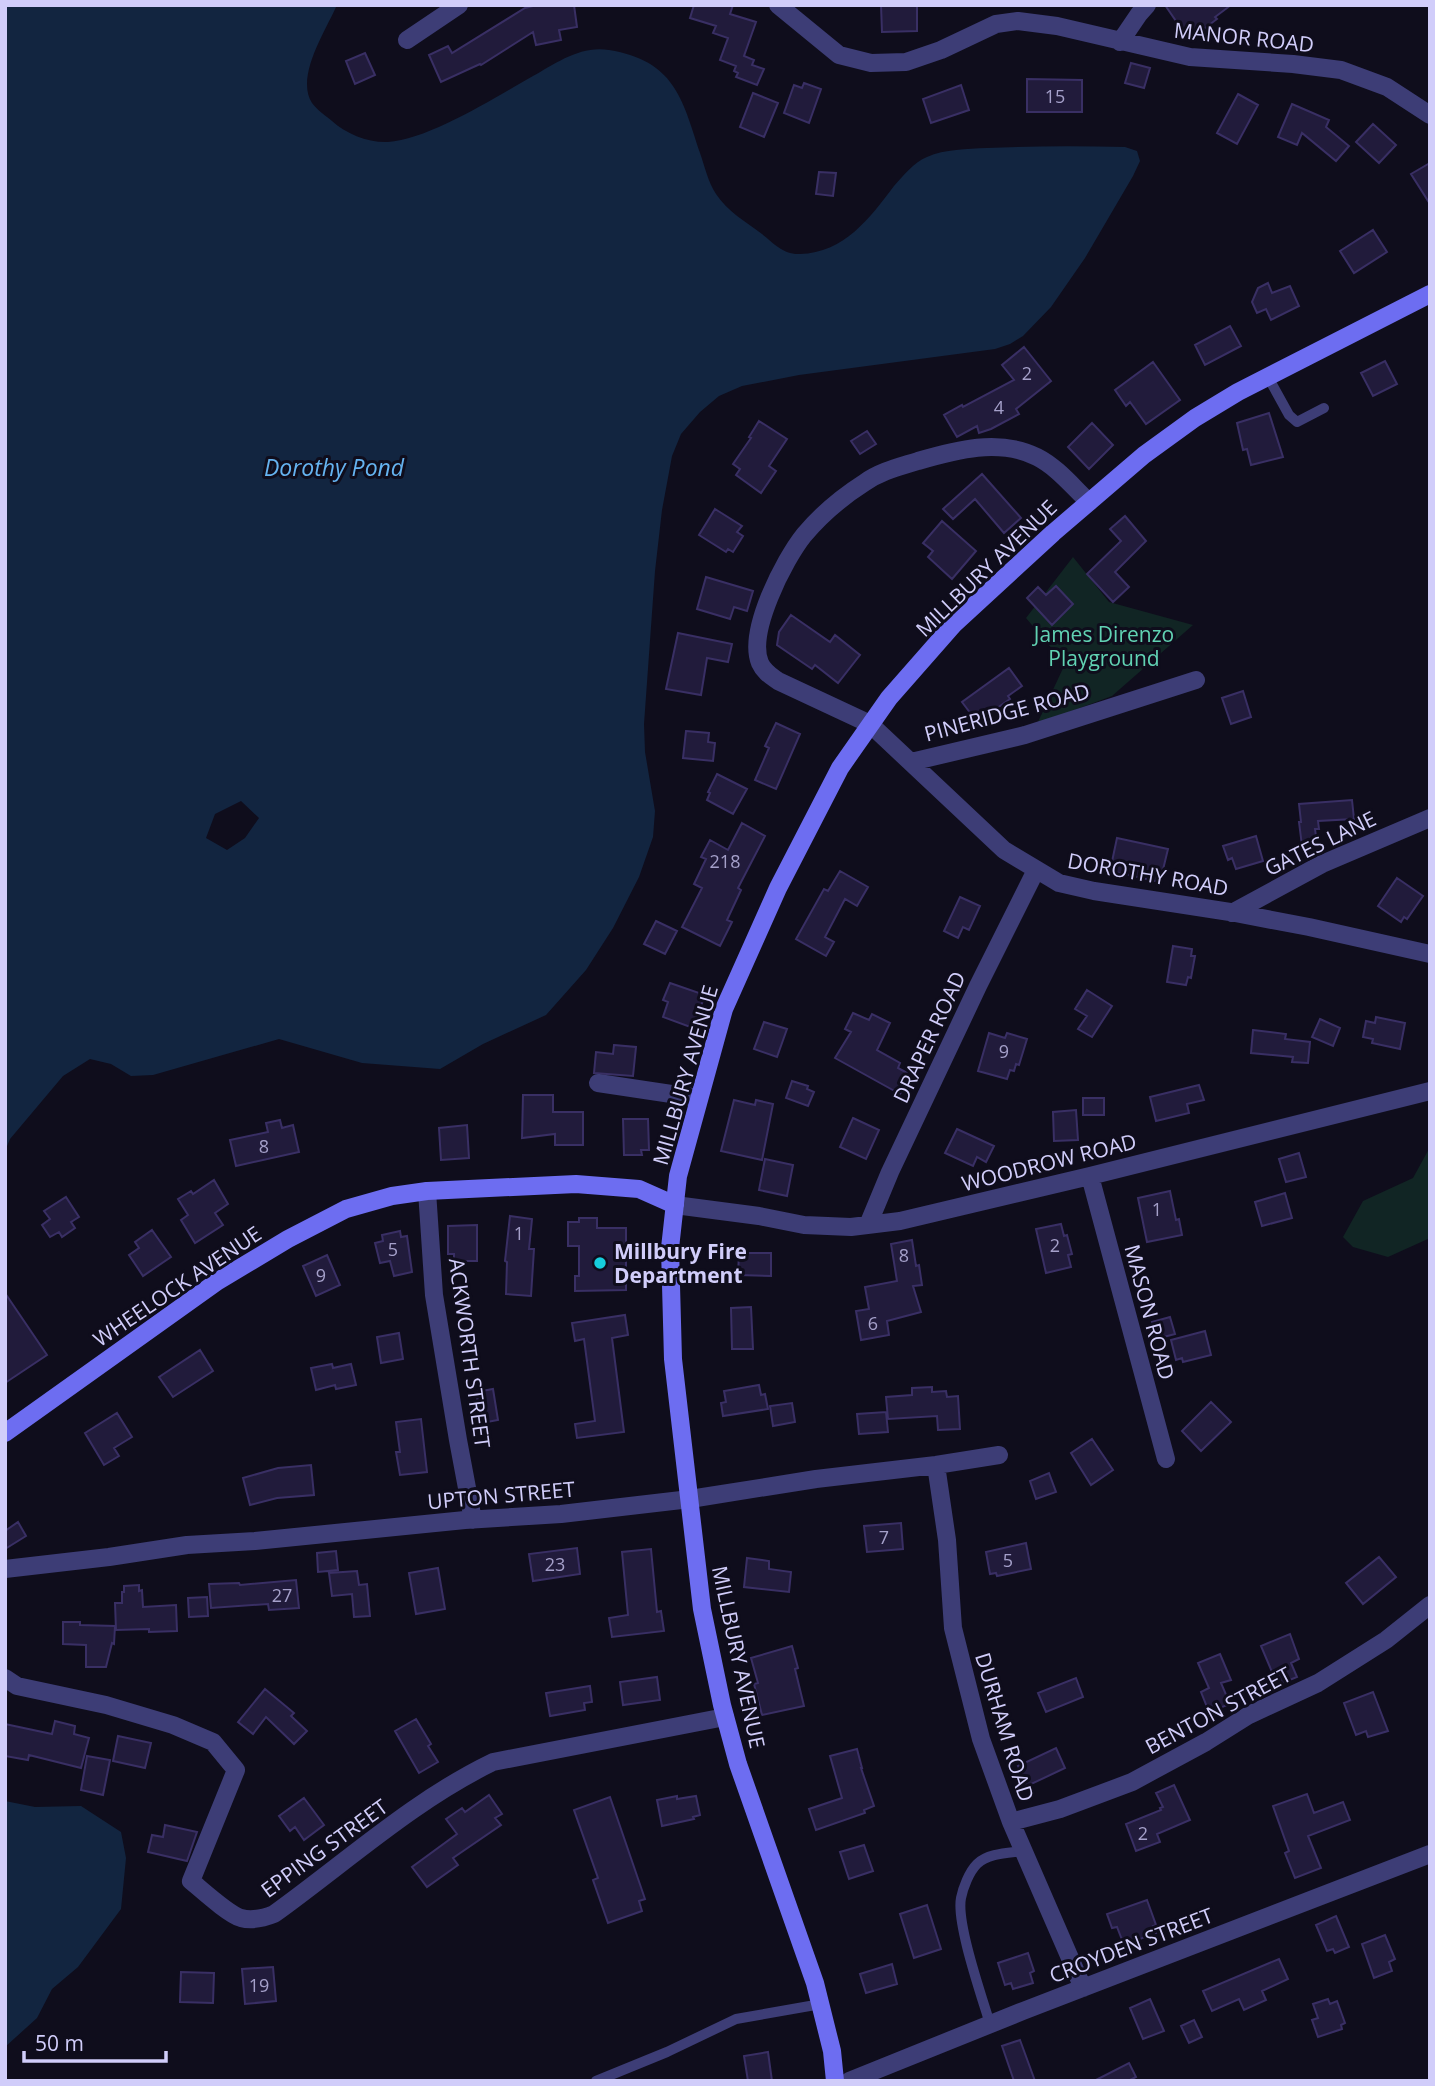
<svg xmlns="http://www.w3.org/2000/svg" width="1435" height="2086" viewBox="0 0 1435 2086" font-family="'Open Sans',sans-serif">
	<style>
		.green { fill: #112524 }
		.water { fill: #122540; fill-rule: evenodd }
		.building { fill: #211b3b; stroke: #392f64; stroke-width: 2 }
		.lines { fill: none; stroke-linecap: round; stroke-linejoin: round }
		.lane { stroke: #3d3d76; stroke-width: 10 }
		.street { stroke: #3d3d76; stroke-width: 18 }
		.secondary { stroke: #6d6df1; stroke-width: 18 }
		.poi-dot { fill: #16cedd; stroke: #0f0d1c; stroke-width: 2.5 }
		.labels { text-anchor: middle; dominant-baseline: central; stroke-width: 6; stroke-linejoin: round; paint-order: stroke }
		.number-label { font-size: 18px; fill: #a5a0ca }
		.street-label { font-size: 21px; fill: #d1cdfa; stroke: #0f0d1c }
		.park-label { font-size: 21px; fill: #61d2b3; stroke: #0f0d1c }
		.poi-label { font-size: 21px; font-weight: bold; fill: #d1cdfa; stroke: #0f0d1c; text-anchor: start }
		.water-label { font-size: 23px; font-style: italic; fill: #65b3f0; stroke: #0f0d1c }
	</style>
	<rect width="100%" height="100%" fill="#0f0d1c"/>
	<path class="green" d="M1073,557L1109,602L1193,625L1112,696L1037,724L1065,664L1026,618Z
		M1430,1147V1238L1388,1257L1353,1247L1343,1237L1363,1201L1413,1178Z"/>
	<path class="water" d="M5,5H337C326,30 295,77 312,103C317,110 326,116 332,121C346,134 369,143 388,142C428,140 496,97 533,76C556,63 581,45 609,50C674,61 682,97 700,153C705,167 708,182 716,194C727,211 746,222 762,234C773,243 784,255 800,254C844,253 870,218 894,186C903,176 914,162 927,157C945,149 967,149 987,148C1033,146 1078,146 1125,147L1137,151L1140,161L1133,176L1085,258L1051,307L1023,336L1010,344L995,349L799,375L742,386L719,396L700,412L681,434L672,456L662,510L655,571L644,724L645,752L655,811L653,837L639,877L613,928L586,970L546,1015L483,1044L440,1069L362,1063L279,1039L153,1075L131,1076L111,1064L90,1059L63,1076L10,1139L5,1151ZM241,801L259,818L245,838L227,850L206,838L215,814Z
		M5,1801L35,1807L81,1806L121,1832L126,1858L121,1909L78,1967L52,1989L37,2018L5,2047Z"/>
	<path class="building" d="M537,5H574L577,27L559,30L561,40L536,45L533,32L481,65L480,64L441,82L429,55L448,46L452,53L525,8Z
		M694,5H733L730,14L756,22L744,56L754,60L752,65L764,69L757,85L736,77L738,73L734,71L736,66L720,60L728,38L713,33L716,26L690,18Z
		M881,5H917V31L882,32Z
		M1165,5H1231L1215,17L1217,19L1189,40Z
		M365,53L375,75L355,84L346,61Z
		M1131,63L1150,68L1144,88L1125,83Z
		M1027,79L1082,80V112H1027Z
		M804,83L821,89L809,123L784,113L794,85L802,88Z
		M961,85L969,110L931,123L923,99Z
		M753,93L778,103L764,137L740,127Z
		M1238,94L1258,105L1237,144L1217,133Z
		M1292,104L1329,120L1326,127L1349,146L1336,161L1302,133L1297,145L1278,137Z
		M1373,124L1396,145L1379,163L1356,142Z
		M1430,163V204L1411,174Z
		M819,172L836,173L833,196L816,194Z
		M1373,230L1387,252L1354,273L1340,251Z
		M1268,283L1272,293L1290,286L1299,306L1271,320L1266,309L1257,313L1252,302L1258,288Z
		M1230,326L1241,346L1205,365L1195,345Z
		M1024,347L1051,381L1016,409L1019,414L991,429L979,433L977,426L957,437L944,415L962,405L963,407L1014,380L1002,365Z
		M1385,361L1397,384L1373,396L1361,373Z
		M1153,362L1180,400L1146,424L1130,402L1126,406L1115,390Z
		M1269,413L1283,457L1251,465L1247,449L1243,450L1237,423Z
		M759,421L787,439L769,466L776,471L761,493L736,475L740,469L733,464L751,438L749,437Z
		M1092,423L1113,445L1089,469L1068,447Z
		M867,431L876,444L860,454L851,441Z
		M982,474L1021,518L1004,533L975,499L953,519L943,509Z
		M715,509L742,526L737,532L743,536L733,552L728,549L726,552L699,535Z
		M1125,516L1146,541L1115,572L1129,587L1113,602L1087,574L1121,541L1110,529Z
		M942,521L976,551L952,579L928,557L933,551L923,543Z
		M706,577L753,591L747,611L734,607L730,619L697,609Z
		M1056,586L1073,604L1052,625L1027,598L1038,587L1046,595Z
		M791,615L830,642L835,635L860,655L838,683L815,665L812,669L777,645L779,632Z
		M678,633L732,644L728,662L707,658L701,695L666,689Z
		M1009,668L1022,686L1008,696L1010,699L977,722L962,702Z
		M1243,691L1251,717L1231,724L1222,698Z
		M776,723L800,734L776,789L755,780L769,748L765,746Z
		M686,731L709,733L708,742L715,743L713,761L683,758Z
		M717,774L747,789L733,814L707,800L710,793L708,792Z
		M1352,800L1354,819L1318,821L1319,829H1315L1317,844L1302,846L1299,822H1301L1299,804Z
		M742,823L765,836L738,888L741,890L727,920L732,922L720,946L682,927L702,888L694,884L706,859L701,857L710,840L728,850Z
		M1256,836L1263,861L1236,869L1232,858L1228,860L1223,846Z
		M1117,838L1168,849L1160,882L1110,871Z
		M840,871L868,887L857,906L845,899L825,937L834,942L826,956L796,939L824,889L828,891Z
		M1397,878L1423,896L1407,919L1404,917L1401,922L1378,906Z
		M960,897L980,906L969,930L963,927L958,938L944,931Z
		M656,921L677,931L665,954L644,944Z
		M1173,946L1192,949L1191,956H1195L1191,978L1188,977L1186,985L1167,982Z
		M670,983L705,995L693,1028L663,1017L668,1002L663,1000Z
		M1087,990L1112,1006L1092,1037L1078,1029L1087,1016L1075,1009Z
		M853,1013L869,1020L872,1014L890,1023L877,1050L900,1063L898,1068L911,1075L900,1094L835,1058L851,1032L845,1029Z
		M1376,1017L1405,1023L1400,1049L1372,1043L1373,1039L1363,1037L1366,1021L1375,1023Z
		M1320,1019L1340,1028L1333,1046L1312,1037Z
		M764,1022L787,1029L777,1057L754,1049Z
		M1253,1030L1286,1034L1285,1039L1310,1042L1308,1063L1292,1062L1293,1057L1251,1053Z
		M989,1033L1005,1038L1007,1033L1027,1039L1019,1065L1016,1064L1014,1071L1010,1070L1007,1079L978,1071Z
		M614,1045L636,1047L633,1076L594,1073L596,1052L613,1054Z
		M792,1081L808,1086L807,1089L814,1092L808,1106L786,1098Z
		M1199,1085L1204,1100L1187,1104L1189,1113L1156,1121L1150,1097Z
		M523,1095H553V1112H583V1145H555V1134L522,1138Z
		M1083,1098H1104V1115H1083Z
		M734,1100L755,1105L756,1100L773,1104L762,1160L721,1151Z
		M1076,1110L1078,1140L1054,1141L1053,1112Z
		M853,1118L879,1130L866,1159L840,1147Z
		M623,1119H648L649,1150H641L642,1155H624Z
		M280,1120L282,1128L293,1125L299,1152L236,1166L230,1140L268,1132L266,1123Z
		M467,1125L469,1158L441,1160L439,1128Z
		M957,1129L994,1146L986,1162L977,1157L973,1166L945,1153Z
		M1299,1153L1306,1177L1286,1182L1279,1159Z
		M765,1159L793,1165L787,1196L759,1190Z
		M214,1180L228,1204L215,1213L223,1225L195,1243L181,1220L188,1215L178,1199L191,1191L193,1194Z
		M1170,1191L1176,1220L1179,1219L1182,1235L1147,1242L1138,1198Z
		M1285,1193L1292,1218L1262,1226L1255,1202Z
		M66,1197L79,1217L71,1222L75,1228L62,1237L59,1232L50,1237L42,1225L50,1219L44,1211Z
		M510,1216L532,1219L529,1249H534L531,1296L506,1294L507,1262L505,1261Z
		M579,1218H597V1228H626V1290L575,1291V1276H579V1246H568V1222H579Z
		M1061,1224L1064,1236L1067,1235L1072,1254L1068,1255L1071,1267L1046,1273L1036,1229Z
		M477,1225V1261H454V1254H448V1226Z
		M152,1230L171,1257L143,1276L129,1255L139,1248L135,1242Z
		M400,1231L401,1237L407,1236L412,1272L394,1276L390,1261L380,1263L375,1243L383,1241L382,1235Z
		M912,1240L916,1266L919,1265L922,1285L913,1286L921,1312L887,1321L889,1335L861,1340L856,1311L869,1309L865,1287L897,1281L891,1244Z
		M739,1253H771V1276L738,1275Z
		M327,1255L340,1285L316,1296L303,1266Z
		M5,1293L47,1355L5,1383Z
		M751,1307L753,1349H732L731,1308Z
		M625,1315L628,1335L612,1338L624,1432L577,1438L575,1424L595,1421L584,1339L575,1341L572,1323Z
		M1170,1317L1175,1334L1156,1339L1152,1322Z
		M1205,1331L1211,1355L1183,1362L1182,1358L1176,1360L1171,1340Z
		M399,1333L403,1359L381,1363L377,1337Z
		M200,1350L213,1371L173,1397L159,1377Z
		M332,1364L333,1368L351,1364L356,1385L336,1389L335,1385L316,1390L311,1368Z
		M759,1385L761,1395L765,1394L768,1409L723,1416L721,1403L726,1402L724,1391Z
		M932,1387V1392L946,1391L947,1397L958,1396L960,1429L938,1430L937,1416L888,1419L886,1397L912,1395V1388Z
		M493,1389L498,1420L476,1424L473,1405L478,1404L476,1392Z
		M1211,1402L1231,1422L1201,1451L1182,1431Z
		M792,1403L795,1422L773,1426L770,1406Z
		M886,1412L888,1432L859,1434L857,1414Z
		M117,1413L132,1437L114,1448L119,1456L104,1465L85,1433Z
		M421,1419L427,1472L400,1475L396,1452H400L396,1422Z
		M1092,1439L1113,1470L1091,1485L1071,1453Z
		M311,1465L314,1495L277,1498L250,1505L243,1478L278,1468Z
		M1049,1473L1056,1492L1036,1499L1030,1481Z
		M18,1522L26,1536L5,1549V1531Z
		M901,1523L903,1549L867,1552L864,1526Z
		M1026,1543L1031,1569L997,1576L996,1573L990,1574L986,1552Z
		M577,1548L580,1574L533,1581L529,1554Z
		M651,1549L657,1612L661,1611L664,1631L612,1637L609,1618L628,1615L622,1552Z
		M336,1551L338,1570L318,1572L317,1553Z
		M1379,1557L1396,1577L1363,1604L1346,1583Z
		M747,1558L769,1561V1569L791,1572L789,1592L744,1587Z
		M438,1568L445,1609L416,1614L409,1573Z
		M357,1571L359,1585L367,1584L370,1616L354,1617L352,1594L332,1596L329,1573Z
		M296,1580L299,1608L269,1610L268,1604L211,1608L209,1584L239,1583L240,1585Z
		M139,1585V1591L142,1590L143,1607L176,1605L177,1631L149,1632V1629L116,1630L115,1603H122V1592H124V1586Z
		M207,1597L208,1616L189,1617L188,1598Z
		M63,1622H80V1625L115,1626L114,1644L112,1643L106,1667H86V1645L63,1644Z
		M1290,1634L1299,1659L1291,1663L1297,1677L1280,1684L1277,1678L1275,1679L1261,1646Z
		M792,1646L798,1668L795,1669L804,1706L762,1715L754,1684L758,1683L751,1658Z
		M1220,1654L1231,1680L1221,1683L1230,1704L1209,1712L1201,1692L1209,1688L1198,1663Z
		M657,1677L660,1700L623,1705L620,1682Z
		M1076,1678L1083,1697L1046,1712L1038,1693Z
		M590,1686L592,1702L584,1703L585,1710L550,1716L546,1693Z
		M265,1689L294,1713L291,1716L307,1731L294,1744L266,1717L253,1734L238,1722Z
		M1373,1692L1388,1731L1368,1737L1366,1731L1356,1735L1344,1703Z
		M416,1719L431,1744L428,1746L438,1762L419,1773L395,1731Z
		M55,1721L75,1726L74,1734L89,1738L81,1768L29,1755L28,1760L5,1756V1724L52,1734Z
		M118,1736L151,1743L145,1768L113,1761Z
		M1056,1748L1065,1768L1027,1786L1018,1766Z
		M857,1749L862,1768H861L874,1806L864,1810L865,1813L816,1830L809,1809L842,1798L830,1756Z
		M87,1756L110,1760L103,1795L81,1790Z
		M1174,1785L1190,1820L1157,1834L1160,1842L1136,1851L1126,1824L1161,1810L1160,1808L1163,1807L1156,1793Z
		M1307,1794L1314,1813L1343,1802L1350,1820L1308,1836L1321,1868L1295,1878L1285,1853L1289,1851L1273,1806Z
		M489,1795L502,1814L495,1818L501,1825L453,1858L458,1865L427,1887L412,1867L457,1834L446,1819L462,1808L465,1812Z
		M677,1796V1799L696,1796L700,1815L693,1817L694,1819L662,1826L657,1800Z
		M610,1797L645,1899L639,1901L642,1911L608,1923L593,1880L598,1878L574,1810Z
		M304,1798L324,1825L304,1840L295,1827L290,1831L279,1816Z
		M165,1825L197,1832L187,1861L148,1852L152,1835L163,1837Z
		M864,1845L873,1871L849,1879L840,1852Z
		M1147,1900L1156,1925L1153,1926L1156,1933L1124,1945L1117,1927L1112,1928L1107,1914Z
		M927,1905L941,1949L914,1958L900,1914Z
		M1336,1916L1349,1947L1335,1953L1333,1949L1327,1951L1316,1925Z
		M1385,1935L1395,1959L1389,1962L1392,1971L1374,1978L1362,1944Z
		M1028,1953L1034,1971L1030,1973L1033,1983L1013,1989L1011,1983L1005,1985L998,1963Z
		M1279,1959L1288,1979L1262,1991L1266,2000L1244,2010L1239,1999L1212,2011L1203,1991Z
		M892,1964L897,1984L866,1993L860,1974Z
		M273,1967L276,2001L245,2004L242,1969Z
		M181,1972L214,1973L213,2003L180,2002Z
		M1150,1999L1164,2031L1143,2039L1130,2008Z
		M1328,1999L1330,2004L1337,2001L1345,2023L1341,2025L1342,2029L1318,2037L1312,2020L1318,2018L1313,2004Z
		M1194,2020L1202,2037L1189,2043L1181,2026Z
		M1020,2040L1035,2081H1014L1002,2046Z
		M768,2052L772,2081H748L744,2056Z
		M1129,2063L1136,2077L1128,2081H1094Z"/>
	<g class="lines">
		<path class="lane" d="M1268,377L1289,415L1297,422L1324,408
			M990,2024C982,1997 956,1923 961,1898C963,1888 969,1872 977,1864C988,1853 1009,1853 1023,1851
			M596,2081L667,2052L736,2019L821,2004"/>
		<path class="street" d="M778,5L839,55L871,63L906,62L941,50L996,24L1018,21L1057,26L1190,57L1293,64L1341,70L1387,87L1430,115
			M407,40L459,5
			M1120,42L1139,14L1147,5
			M1089,502C1073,487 1057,467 1037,457C999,438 956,450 918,461C899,467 881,471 864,483C842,497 820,516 804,535C784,560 747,632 760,663C764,672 771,676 778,681L870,724L1004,850L1059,883L1094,891L1230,912L1309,927L1430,954
			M911,762L1025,735L1196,680
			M1232,913L1322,864L1430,818
			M598,1083L698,1098
			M1090,1176L1166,1459
			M427,1191L434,1295L458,1440L473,1520
			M675,1205L759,1216L804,1225L851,1227L900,1221L1090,1176L1430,1091
			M868,1225L890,1172L978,986L1036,870
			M936,1465L947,1540L953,1628L981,1739L1011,1822L1083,1988
			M5,1569L109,1557L187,1545L255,1541L465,1520L561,1514L690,1499L816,1479L936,1465L999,1455
			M5,1678L17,1686L106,1705L173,1725L213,1742L236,1770L191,1881C202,1890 228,1914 241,1918C252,1921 264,1918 274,1914C345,1863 414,1800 493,1762L725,1717
			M1011,1822L1060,1809L1132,1782L1206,1742L1249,1715L1318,1683L1386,1640L1430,1605
			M849,2081L1023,2011L1430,1854"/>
		<path class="secondary" d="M5,1433L218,1281L288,1239L346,1209L392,1196L427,1191L576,1184L639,1189L675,1205
			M835,2081L832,2051L815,1983L738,1764L722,1705L702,1609L673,1359L670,1248L678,1176L724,1009L778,888L840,768L889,698L954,624L1053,533L1144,455L1195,418L1238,392L1430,294"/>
	</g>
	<circle class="poi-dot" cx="600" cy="1263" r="7"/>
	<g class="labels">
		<g class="number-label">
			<text x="1055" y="96">15</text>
			<text x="1027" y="373">2</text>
			<text x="999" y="407">4</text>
			<text x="725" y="861">218</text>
			<text x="1004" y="1051">9</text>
			<text x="264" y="1146">8</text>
			<text x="1157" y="1209">1</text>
			<text x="519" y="1233">1</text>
			<text x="1055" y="1245">2</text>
			<text x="393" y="1249">5</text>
			<text x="904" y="1255">8</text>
			<text x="321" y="1275">9</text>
			<text x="873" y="1323">6</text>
			<text x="884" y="1537">7</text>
			<text x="1008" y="1560">5</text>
			<text x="555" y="1564">23</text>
			<text x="282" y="1595">27</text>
			<text x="1143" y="1833">2</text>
			<text x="259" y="1985">19</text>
		</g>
		<g class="street-label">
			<text transform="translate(1244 37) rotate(6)">MANOR ROAD</text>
			<text transform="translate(986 568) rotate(-44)">MILLBURY AVENUE</text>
			<text transform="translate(1007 712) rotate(-15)">PINERIDGE ROAD</text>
			<text transform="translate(1320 843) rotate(-26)">GATES LANE</text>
			<text transform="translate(1148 874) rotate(10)">DOROTHY ROAD</text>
			<text transform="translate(929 1037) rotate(-65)">DRAPER ROAD</text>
			<text transform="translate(685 1075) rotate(-74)">MILLBURY AVENUE</text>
			<text transform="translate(1049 1162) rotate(-14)">WOODROW ROAD</text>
			<text transform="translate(177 1286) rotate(-34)">WHEELOCK AVENUE</text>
			<text transform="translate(1150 1312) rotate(75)">MASON ROAD</text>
			<text transform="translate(470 1353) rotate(82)">ACKWORTH STREET</text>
			<text transform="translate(501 1495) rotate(-5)">UPTON STREET</text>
			<text transform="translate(739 1657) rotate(78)">MILLBURY AVENUE</text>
			<text transform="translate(1218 1710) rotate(-28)">BENTON STREET</text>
			<text transform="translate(1005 1727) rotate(73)">DURHAM ROAD</text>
			<text transform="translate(324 1848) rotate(-36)">EPPING STREET</text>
			<text transform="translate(1131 1945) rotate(-21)">CROYDEN STREET</text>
		</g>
		<g class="park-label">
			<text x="1104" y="634">James Direnzo<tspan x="1104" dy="24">Playground</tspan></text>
		</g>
		<g class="poi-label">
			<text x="614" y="1251">Millbury Fire<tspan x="614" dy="24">Department</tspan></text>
		</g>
		<g class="water-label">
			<text x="334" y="467">Dorothy Pond</text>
		</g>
	</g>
	<rect width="1435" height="2086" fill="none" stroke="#d1cdfa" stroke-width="14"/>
	<path d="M24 2051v10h142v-10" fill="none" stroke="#d1cdfa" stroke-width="3.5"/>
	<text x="35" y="2051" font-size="21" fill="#d1cdfa" stroke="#0f0d1c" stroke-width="5" paint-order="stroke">50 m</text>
</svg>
